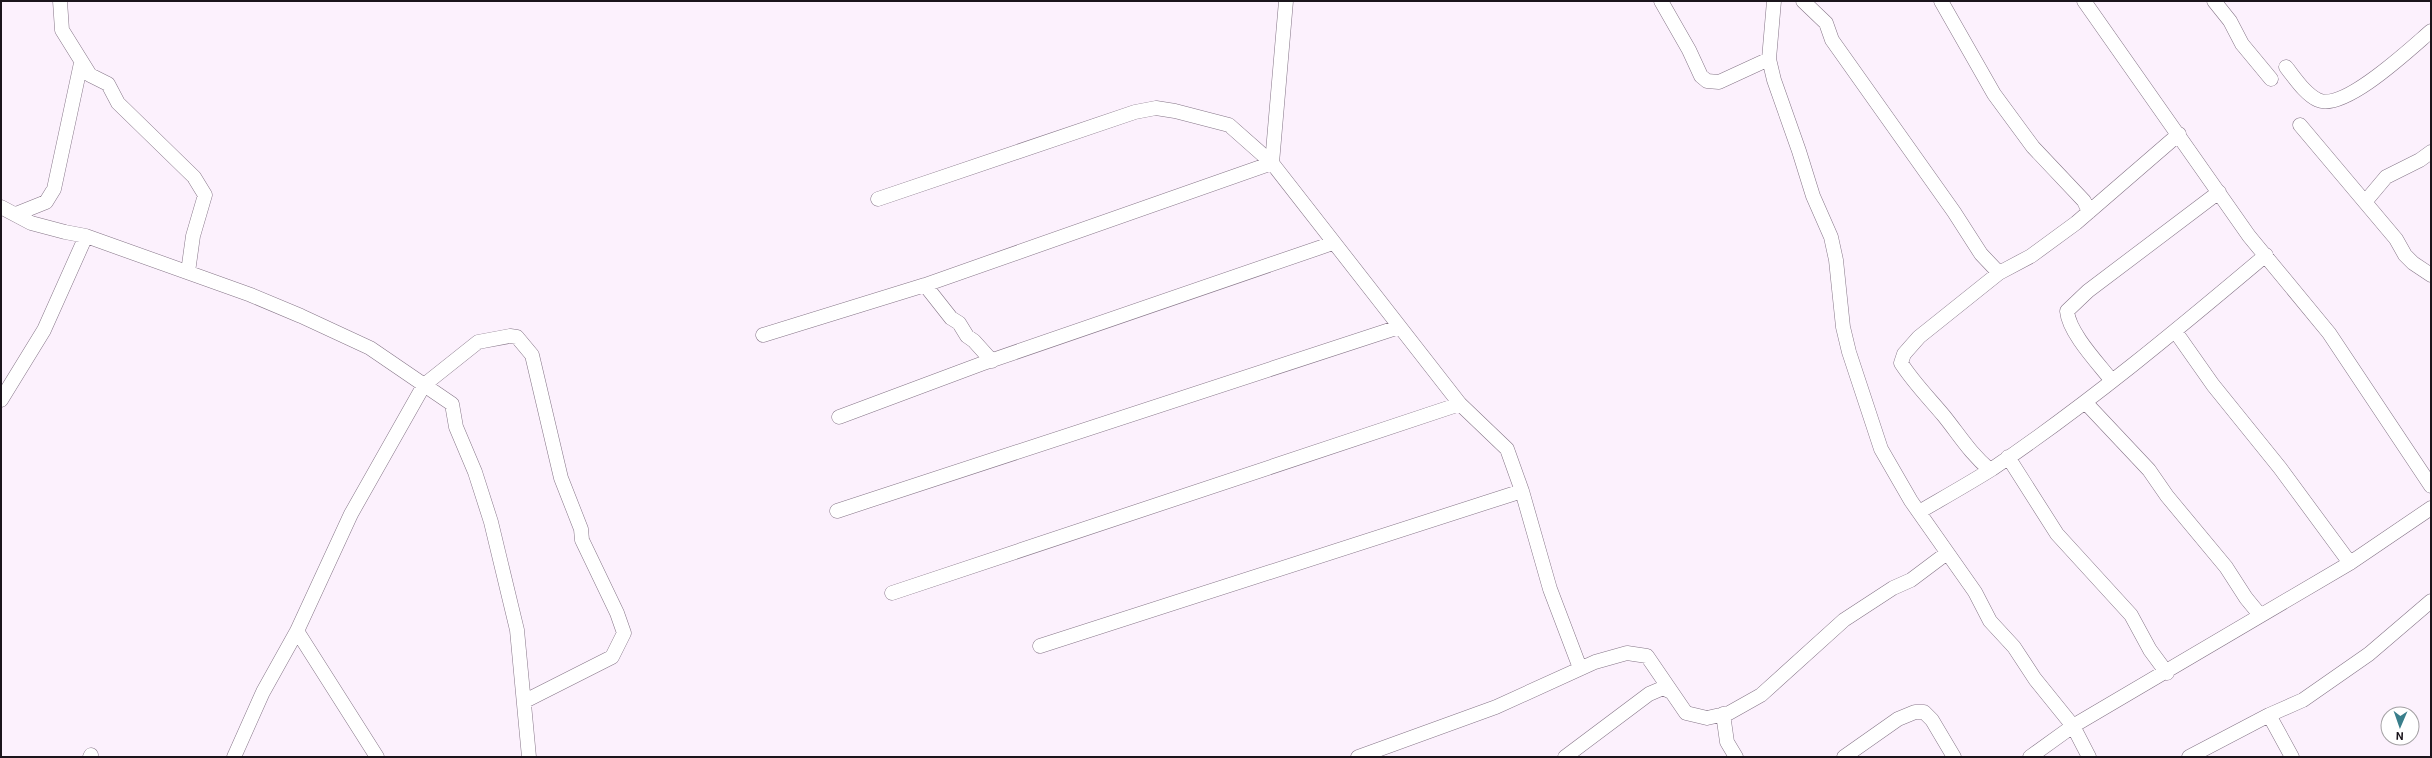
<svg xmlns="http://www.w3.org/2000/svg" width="2432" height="758" viewBox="0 0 2432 758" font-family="Roboto,sans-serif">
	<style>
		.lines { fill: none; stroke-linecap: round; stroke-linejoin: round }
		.minor-casing { stroke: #857587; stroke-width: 15 }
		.minor { stroke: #fff; stroke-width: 14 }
	</style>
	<rect width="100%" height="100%" fill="#fcf1fd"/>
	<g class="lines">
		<g class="minor-casing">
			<path id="minor" d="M60,1L62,30L90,75L108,84L118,103L194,177L205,195L193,236L188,272
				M1661,1L1689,50L1701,76L1707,81L1719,82L1769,59
				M1774,1L1769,59L1774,80L1799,151L1813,196L1831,237L1836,260L1843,327L1849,352L1881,449L1911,501L1975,592L1990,621L2014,647L2035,679L2073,726L2089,757
				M1803,1L1826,23L1832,40L1954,212L1981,254L1999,273
				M1941,1L1994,94L2033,147L2084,201L2089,212
				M2084,1L2249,236L2329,333L2431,486
				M2214,1L2230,21L2242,44L2271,79
				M2286,67C2295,78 2305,94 2318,100C2344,112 2411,48 2431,31
				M2300,125L2396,239L2405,255L2413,263L2431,275
				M1272,163L1286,1
				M878,199L1135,112L1156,108L1175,111L1229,125L1272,163L1460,404L1507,449L1522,491L1550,589L1580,668
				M2365,202L2386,177L2420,160L2431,152
				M1,207L31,223L65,232L86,236L251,295L301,316L370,348L452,404L456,427L475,472L491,522L517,630L529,757
				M16,214L46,202L54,189L81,63
				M925,285L951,318L959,323L967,336L974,341L992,361
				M2175,331L2213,385L2280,468L2350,563
				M763,335L925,285L1272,163
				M2112,381C2098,363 2069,333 2067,311L2088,291L2219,192
				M1,400L44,330L86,236
				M2085,402L2149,470L2167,496L2226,567L2246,598L2260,615
				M839,417L981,364L1333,243
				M2008,457L2057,534L2131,615L2150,650L2167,673
				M1990,470C1970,453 1960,436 1944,416C1929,398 1913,382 1901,363L1904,354L1919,337L1999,273L2031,256L2076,223L2179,134
				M837,511L1399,327
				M1919,512C1943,498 1968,484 1992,469C2088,404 2177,330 2266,255
				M892,593L1460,404
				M297,631L377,757
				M1040,646L1522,491
				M1723,714L1727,742L1736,757
				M90,757L91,755
				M234,757L263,692L297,631L351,514L424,385L478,342L510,336L517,337L532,355L561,478L581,529L582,540L617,613L624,633L612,657L525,701
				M1358,757L1496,707L1595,662L1627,653L1647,656L1686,713L1707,718L1729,713L1761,695L1844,620L1893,588L1911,580L1947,553
				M1565,757L1649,694L1663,688L1671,692
				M1844,757L1898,719L1915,712H1924L1932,720L1954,757
				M2030,757L2073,726L2350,563L2431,508
				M2189,757L2269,715
				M2292,757L2269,715L2303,700L2369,654L2431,601"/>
		</g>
		<use href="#minor" class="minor"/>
	</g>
	<rect width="2432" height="758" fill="none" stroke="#1b151c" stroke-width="4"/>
	<g transform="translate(2400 726) rotate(182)"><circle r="19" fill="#ffffff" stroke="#a4a1a4"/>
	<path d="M0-3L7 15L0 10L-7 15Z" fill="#397e8b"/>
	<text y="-6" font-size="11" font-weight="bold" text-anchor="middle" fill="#1b151c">N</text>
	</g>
</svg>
